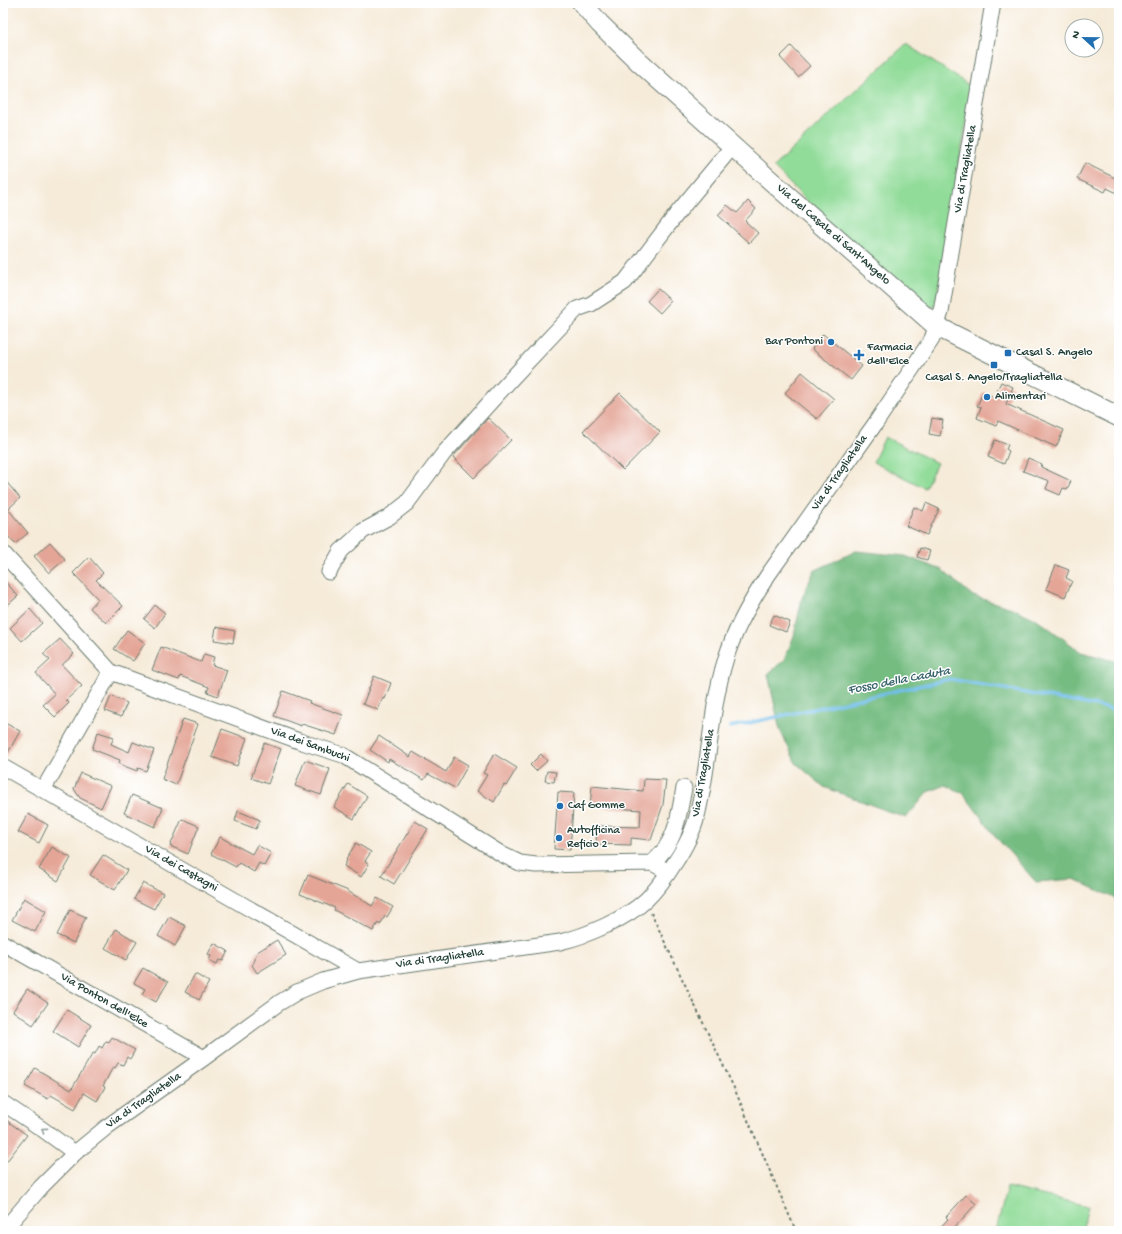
<svg xmlns="http://www.w3.org/2000/svg" width="1122" height="1234" viewBox="0 0 1122 1234" font-family="'Gochi Hand',sans-serif">
	<style>
		.green { fill: #91dc99; stroke: #588c66 }
		.forest { fill: #74bc81; stroke: #4a7c5a }
		.lines { fill: none; stroke-linecap: round; stroke-linejoin: round }
		.stream { stroke: #72bfec; stroke-width: 3.5 }
		.building { fill: #e4a596 }
		.minor-casing { stroke: #6a7a6e; stroke-width: 17 }
		.major-casing { stroke: #6a7a6e; stroke-width: 21 }
		.path { stroke: #6a7a6e; stroke-width: 2; stroke-dasharray: 3 3; stroke-linecap: butt }
		.minor { stroke: #fff; stroke-width: 15 }
		.major { stroke: #fff; stroke-width: 19 }
		.oneway { stroke: #8f9e9a }
		.poi-dot { fill: #1f6fb2; stroke: #fff; stroke-width: 1.5 }
		.labels { text-anchor: middle; dominant-baseline: central; stroke-width: 3; stroke-linejoin: round; paint-order: stroke }
		.street-label { font-size: 12px; fill: #1f3d34; stroke: #fff }
		.poi-label { font-size: 12px; fill: #1f3d34; stroke: #fff; text-anchor: start }
		.water-label { font-size: 13px; font-style: italic; fill: #38646b; stroke: #fff }
	</style>
	<rect width="100%" height="100%" fill="#fff"/>
	<filter id="ink" filterUnits="userSpaceOnUse"><feTurbulence type="fractalNoise" baseFrequency=".025" numOctaves="2"/><feDisplacementMap in="SourceGraphic" scale="8" xChannelSelector="R" yChannelSelector="G"/><feConvolveMatrix kernelMatrix="1 2 1 2 8 2 1 2 1" color-interpolation-filters="sRGB"/></filter>
	<filter id="wash" filterUnits="userSpaceOnUse"><feTurbulence type="fractalNoise" baseFrequency=".012" numOctaves="4" result="noise"/><feDisplacementMap in="SourceGraphic" scale="16" xChannelSelector="R" yChannelSelector="G"/><feGaussianBlur stdDeviation="0.9" result="paint"/><feColorMatrix in="noise" values="0 0 0 0 0 0 0 0 0 0 0 0 0 0 0 0 0 1.4 0 .05"/><feComposite in="paint" operator="in"/></filter>
	<g filter="url(#wash)">
		<rect width="100%" height="100%" fill="#f6ebd9"/>
		<path class="green" d="M906,44L972,87L936,302L934,307H925L853,247L773,167Z
			M885,437L937,463L925,488L873,462Z
			M1007,1187L1088,1206L1082,1231H996Z"/>
		<path class="forest" d="M856,551L905,556L942,570L973,596L1012,608L1038,620L1081,652L1119,662V900L1074,879L1036,882L995,836L963,793L946,785L928,792L906,818L824,787L796,763L780,730L768,674L784,660L794,636L802,598L814,571Z"/>
		<g class="lines">
			<path class="stream" d="M730,727L950,679L1107,708L1119,713"/>
		</g>
		<g id="blocks">
			<path class="building" d="M791,46L810,66L798,77L780,57Z
				M1085,163L1119,180V194L1107,188L1105,192L1077,179Z
				M748,201L756,209L745,221L758,233L749,243L718,215L727,205L737,213Z
				M658,289L671,301L660,313L647,301Z
				M823,334L862,366L851,380L812,349Z
				M802,372L834,399L817,419L785,393Z
				M1001,382L1013,387L1006,404L1064,430L1056,447L998,421L996,426L977,418L981,407L977,406L983,392L994,397Z
				M620,393L660,432L623,470L583,431Z
				M488,418L511,440L474,478L453,457Z
				M932,418L943,420L940,436L929,434Z
				M995,440L1008,445L1006,449L1009,451L1004,464L988,457Z
				M1028,458L1042,464L1041,467L1071,481L1067,489L1063,488L1060,495L1046,489L1049,481L1023,471Z
				M3,478L20,498L8,509L28,533L15,544L3,531Z
				M926,503L939,509L927,535L906,526L914,507L923,511Z
				M50,542L65,559L49,573L34,556Z
				M920,548L930,551L927,560L917,557Z
				M89,557L103,573L96,580L123,606L106,623L90,608L98,599L73,573Z
				M1056,565L1069,570L1066,578L1072,581L1065,597L1046,589Z
				M3,579L18,596L3,609Z
				M155,605L165,613L155,628L144,619Z
				M30,609L42,623L22,641L10,628Z
				M774,615L790,622L786,632L769,625Z
				M216,627L235,631L233,643L214,640Z
				M127,630L145,643L133,661L114,649Z
				M60,639L74,654L62,665L82,686L66,700L69,703L55,717L43,705L55,694L36,673L50,660L43,654Z
				M161,647L201,662L204,654L214,657L212,665L227,670L218,696L207,692L209,687L180,676L179,680L152,670Z
				M374,676L391,683L385,699L383,698L378,710L363,704Z
				M283,691L310,701L309,703L343,715L336,735L302,724L301,726L274,716Z
				M111,696L127,703L121,717L105,711Z
				M183,719L198,724L176,785L162,779Z
				M3,722L20,731L5,758H3Z
				M222,729L247,738L237,766L212,757Z
				M98,732L114,737L111,744L129,752L133,742L154,750L146,771L138,768L137,771L119,764L120,760L92,749Z
				M379,736L410,757L413,752L446,772L454,757L468,765L455,788L428,774L424,780L389,759L388,762L370,750Z
				M264,743L281,749L268,784L251,778Z
				M494,754L517,768L506,786L504,785L494,802L477,791L487,775L483,773Z
				M541,754L547,761L536,771L530,765Z
				M305,760L330,769L321,795L295,786Z
				M547,771L556,772L554,782L545,781Z
				M81,773L111,786L101,808L80,798L74,789Z
				M644,779L666,780L663,805L651,840L631,838V845L596,844L597,826L640,827L641,810L590,806L592,786L643,791Z
				M348,784L367,796L354,819L334,807Z
				M558,792L574,793L570,850L554,849Z
				M132,795L163,808L155,827L124,813Z
				M238,811L260,820L256,829L235,821Z
				M28,814L48,825L39,843L18,832Z
				M182,819L199,826L188,854L170,846Z
				M415,821L428,829L394,884L381,876Z
				M220,837L252,854L257,845L271,853L264,866L259,863L254,872L239,863L236,867L211,854Z
				M356,843L371,852L365,861L369,864L361,877L344,866L347,860L346,859Z
				M52,847L71,858L58,881L39,869Z
				M103,855L127,870L115,890L90,875Z
				M308,875L346,890L372,906L377,898L393,907L387,917L385,916L380,925L378,923L373,931L334,910L335,908L300,894Z
				M143,883L163,893L154,909L134,899Z
				M24,898L46,911L35,932L12,920Z
				M70,910L86,917L74,943L57,935Z
				M169,917L186,926L175,946L158,936Z
				M116,929L137,942L126,960L105,948Z
				M277,940L286,955L257,973L252,965L257,952Z
				M214,943L228,951L223,961L219,960L217,964L209,960L211,956L208,954Z
				M143,968L168,982L156,1002L142,994L145,989L134,983Z
				M195,974L209,982L199,1000L185,992Z
				M27,989L48,1003L33,1025L13,1011Z
				M67,1010L91,1025L78,1047L53,1031Z
				M112,1037L135,1050L130,1059L127,1057L123,1065L118,1063L115,1068L113,1067L103,1086L105,1087L97,1101L84,1093L75,1109L51,1095L48,1099L25,1086L35,1068L71,1090L93,1053L95,1054L99,1046L102,1048L106,1041L109,1042Z
				M3,1118L27,1135L3,1166Z
				M966,1195L976,1204L951,1231H937L948,1219L946,1217Z"/>
		</g>
	</g>
	<g filter="url(#ink)">
		<use href="#blocks" fill-opacity="0" stroke="#6a7a6e" stroke-width="1"/>
		<g class="lines">
			<g class="minor-casing">
				<path id="minor" d="M3,553L111,672L299,741L343,755L503,855L520,863L536,865L652,863L669,872
					M329,572L341,551L363,531L389,517L407,503L444,453L513,377L577,309L591,304L625,282L679,211L732,147
					M3,767L358,971
					M43,790L111,672
					M652,863C677,841 678,818 684,788
					M3,943L204,1058
					M3,1103L42,1129L75,1153
					M3,1231L41,1187L75,1153L108,1126L204,1058L279,1003L297,992L323,981L358,971L560,942C586,936 626,919 646,900C657,889 666,877 674,864C684,849 693,833 697,816C710,764 710,709 726,658C735,628 751,601 768,575L875,424L932,339L941,312L993,3"/>
			</g>
			<g class="major-casing">
				<path id="major" d="M582,3L600,24L639,62L770,180L936,326L1119,417"/>
			</g>
			<path class="path" d="M651,913L734,1088L796,1231"/>
			<use href="#minor" class="minor"/>
			<use href="#major" class="major"/>
		</g>
		<defs><path id="oneway-chevron" d="M-2-3.5L2.5 0L-2 3.5" fill="none" stroke-width="1.6" stroke-linecap="round" stroke-linejoin="round"/></defs>
		<use class="oneway" href="#oneway-chevron" transform="translate(44 1130) rotate(-144)"/>
	</g>
	<g class="poi-dot">
		<circle cx="831" cy="342" r="4"/>
		<rect x="1004" y="349" width="8" height="8" rx="2"/>
		<path d="M857 349h4v4h4v4h-4v4h-4v-4h-4v-4h4z"/>
		<rect x="990" y="361" width="8" height="8" rx="2"/>
		<circle cx="987" cy="397" r="4"/>
		<circle cx="560" cy="806" r="4"/>
		<circle cx="559" cy="838" r="4"/>
	</g>
	<g class="labels">
		<g class="street-label">
			<text transform="translate(966 169) rotate(-80)">Via di Tragliatella</text>
			<text transform="translate(833 235) rotate(41)">Via del Casale di Sant'Angelo</text>
			<text transform="translate(840 473) rotate(-55)">Via di Tragliatella</text>
			<text transform="translate(310 745) rotate(20)">Via dei Sambuchi</text>
			<text transform="translate(704 773) rotate(-80)">Via di Tragliatella</text>
			<text transform="translate(181 869) rotate(30)">Via dei Castagni</text>
			<text transform="translate(440 959) rotate(-8)">Via di Tragliatella</text>
			<text transform="translate(104 1001) rotate(30)">Via Ponton dell'Elce</text>
			<text transform="translate(144 1101) rotate(-35)">Via di Tragliatella</text>
		</g>
		<g class="poi-label">
			<text x="823" y="342" text-anchor="end">Bar Pontoni</text>
			<text x="867" y="348">Farmacia<tspan x="867" dy="14">dell'Elce</tspan></text>
			<text x="1016" y="353">Casal S. Angelo</text>
			<text x="994" y="378" text-anchor="middle">Casal S. Angelo/Tragliatella</text>
			<text x="995" y="397">Alimentari</text>
			<text x="568" y="806">Caf Gomme</text>
			<text x="567" y="831">Autofficina<tspan x="567" dy="14">Reficio 2</tspan></text>
		</g>
		<g class="water-label">
			<text transform="translate(899 681) rotate(-11)">Fosso della Caduta</text>
		</g>
	</g>
	<rect width="1122" height="1234" fill="none" stroke="#fff" stroke-width="16"/>
	<g transform="translate(1084 38) rotate(292)"><circle r="19" fill="#ffffff" stroke="#a5b1ae"/>
	<path d="M0-3L7 15L0 10L-7 15Z" fill="#1f6fb2"/>
	<text y="-6" font-size="11" font-weight="bold" text-anchor="middle" fill="#1f3d34">N</text>
	</g>
</svg>
